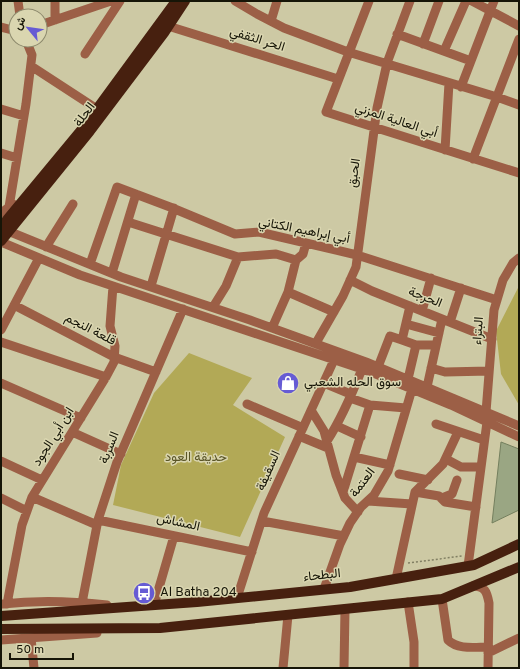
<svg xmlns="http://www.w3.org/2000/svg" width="520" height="669" viewBox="0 0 520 669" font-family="Overpass,Vazirmatn,sans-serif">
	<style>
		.green { fill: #b2a956 }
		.building { fill: #9aa683; stroke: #747f5e }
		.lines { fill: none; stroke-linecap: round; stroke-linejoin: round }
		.path { stroke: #817f63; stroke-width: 1.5; stroke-dasharray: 2 2; stroke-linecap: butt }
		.minor { stroke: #9c5f46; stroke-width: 9 }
		.major { stroke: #47200f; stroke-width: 10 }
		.labels { text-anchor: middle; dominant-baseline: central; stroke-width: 3; stroke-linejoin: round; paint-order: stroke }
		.street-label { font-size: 13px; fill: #161507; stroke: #dad6b0 }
		.poi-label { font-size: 13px; fill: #161507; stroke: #dad6b0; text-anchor: start }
		.park-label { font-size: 13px; fill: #5a5527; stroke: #dad6b0 }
	</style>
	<rect width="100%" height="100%" fill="#cdc9a4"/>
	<path class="green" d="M519,286V405L501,374L496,331Z
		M189,353L252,378L233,405L285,437L240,537L113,505L121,465L154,393Z"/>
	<path class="building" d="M501,442L519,449V510L492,523Z"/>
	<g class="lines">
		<path class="path" d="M408,563L462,556"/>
		<path class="minor" d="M18,1L20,16
			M55,1V20
			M235,1L257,14L284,28L348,52L497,97L519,105
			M369,1L326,112L519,173
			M472,1L519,26
			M271,21L277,1
			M40,25L111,1
			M168,26L338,79
			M1,27L16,31
			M397,34L471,61
			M423,44L439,1
			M444,51L466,1
			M85,54L120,1
			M31,66L97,109
			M461,87L494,1
			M1,109L24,116
			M445,150L449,83
			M1,153L17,158
			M473,159L519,39
			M9,207L26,104L32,55L26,40
			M1,213L13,204
			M128,222L238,257L276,254L296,260
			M3,229L121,277L250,320L366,362L519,426
			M1,242L80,275L371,372L451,405L519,437
			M46,247L73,204
			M90,264L117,187L170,207L235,234L259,232L357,255L497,300
			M112,273L136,194
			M350,280L372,291L492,339
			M151,286L174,208
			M288,292L334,312
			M14,305L114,357L156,372
			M213,307L226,286L238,257
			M422,311L431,278
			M450,322L461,288
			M406,324L439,333
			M272,328L288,292L296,260L303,254L306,243
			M1,330L39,258
			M402,340L416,345H436
			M1,342L106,377
			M316,343L343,296L356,267L377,108L387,63L410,1
			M378,367L390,336L402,340L410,306
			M431,368L445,372L489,371
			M408,379L416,345
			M1,383L81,418
			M324,383L348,393L350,398L370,405L406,408
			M427,387L442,319
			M247,404L303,428
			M311,410L324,431L336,475L345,498L358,512
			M486,412L494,310L503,280L513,263L519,258
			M436,424L484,440
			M337,426L361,437
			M72,432L121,454
			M299,436L328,448
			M327,441C342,418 352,394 362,369
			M354,457L390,465
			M446,459L461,467H481
			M1,461L42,480
			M399,474L428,480
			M343,492L370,405
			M415,492L439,496L445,502L476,507
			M32,497L97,525
			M1,498L27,511
			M442,498L452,494L457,480
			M368,501L412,504
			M98,520L252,552
			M262,521L344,536
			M468,566L487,422
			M396,579L415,492L443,464L458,432
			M473,586C485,586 487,592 489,603L488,668
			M324,589L340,544L350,523L361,507L374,495L388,471L412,389
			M237,598L264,513L334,360
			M442,599L448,640C458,650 475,647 488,647
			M408,602L414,642V668
			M82,603L98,520L117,462L183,309
			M2,604C36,600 72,601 107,605
			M7,604L22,525L32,497L106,377L114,362L115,346L110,326L113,286
			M154,605L174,536
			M31,638L34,668
			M1,640L97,633
			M488,653L519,638
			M283,668L288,615
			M344,668L345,609"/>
		<path class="major" d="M1,227L83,128L176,1
			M1,241L90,131L164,33L185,1
			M1,616L197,602L350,587L474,565L519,544
			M1,629L160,628L442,599L519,567"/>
	</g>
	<defs>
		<g id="shop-disc" transform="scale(1.15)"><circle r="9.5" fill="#665bd4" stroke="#dad6b0"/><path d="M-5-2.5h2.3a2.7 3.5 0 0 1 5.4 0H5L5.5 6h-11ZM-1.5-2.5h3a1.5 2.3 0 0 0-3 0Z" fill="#fff"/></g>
		<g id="bus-disc" transform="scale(1.15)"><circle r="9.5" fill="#665bd4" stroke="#dad6b0"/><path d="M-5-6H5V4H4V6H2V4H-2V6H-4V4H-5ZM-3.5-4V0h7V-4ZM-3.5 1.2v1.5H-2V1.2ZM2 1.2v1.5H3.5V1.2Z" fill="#fff"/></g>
	</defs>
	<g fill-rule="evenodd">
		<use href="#shop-disc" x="288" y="383"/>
		<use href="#bus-disc" x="144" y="593"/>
	</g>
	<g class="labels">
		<g class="street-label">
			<text transform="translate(257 40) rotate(17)">الحر الثقفي</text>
			<text transform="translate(85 115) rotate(-53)">الحلة</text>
			<text transform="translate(396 121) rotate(18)">أبي العالية المزني</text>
			<text transform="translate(355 173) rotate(-82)">الحبق</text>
			<text transform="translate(304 231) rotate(11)">أبي إبراهيم الكتاني</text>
			<text transform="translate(425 298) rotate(22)">الحرجة</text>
			<text transform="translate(90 330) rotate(27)">قلعة النجم</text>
			<text transform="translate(479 331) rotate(-86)">البتراء</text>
			<text transform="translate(54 437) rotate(-58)">ابن أبي الجود</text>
			<text transform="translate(110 448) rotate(-68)">السربة</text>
			<text transform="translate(269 471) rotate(-66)">السقيفة</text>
			<text transform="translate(363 483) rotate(-53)">العتمة</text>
			<text transform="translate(178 523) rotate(12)">المشاش</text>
			<text transform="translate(322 576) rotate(-6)">البطحاء</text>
		</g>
		<g class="poi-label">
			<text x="304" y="383">سوق الحله الشعبي</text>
			<text x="160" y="593">Al Batha 204</text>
		</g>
		<g class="park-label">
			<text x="196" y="458">حديقة العود</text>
		</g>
	</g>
	<rect width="520" height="669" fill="none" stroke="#161507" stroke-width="4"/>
	<g transform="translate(28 28) rotate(299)"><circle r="19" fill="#dad6b0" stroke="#8c896c"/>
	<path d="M0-3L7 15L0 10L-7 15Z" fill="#665bd4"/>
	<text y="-6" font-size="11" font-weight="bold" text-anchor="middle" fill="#161507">ش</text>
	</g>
	<path d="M10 653v6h63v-6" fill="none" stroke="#161507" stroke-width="2"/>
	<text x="16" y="653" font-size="12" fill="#161507" stroke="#dad6b0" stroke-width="3" paint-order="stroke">50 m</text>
</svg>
